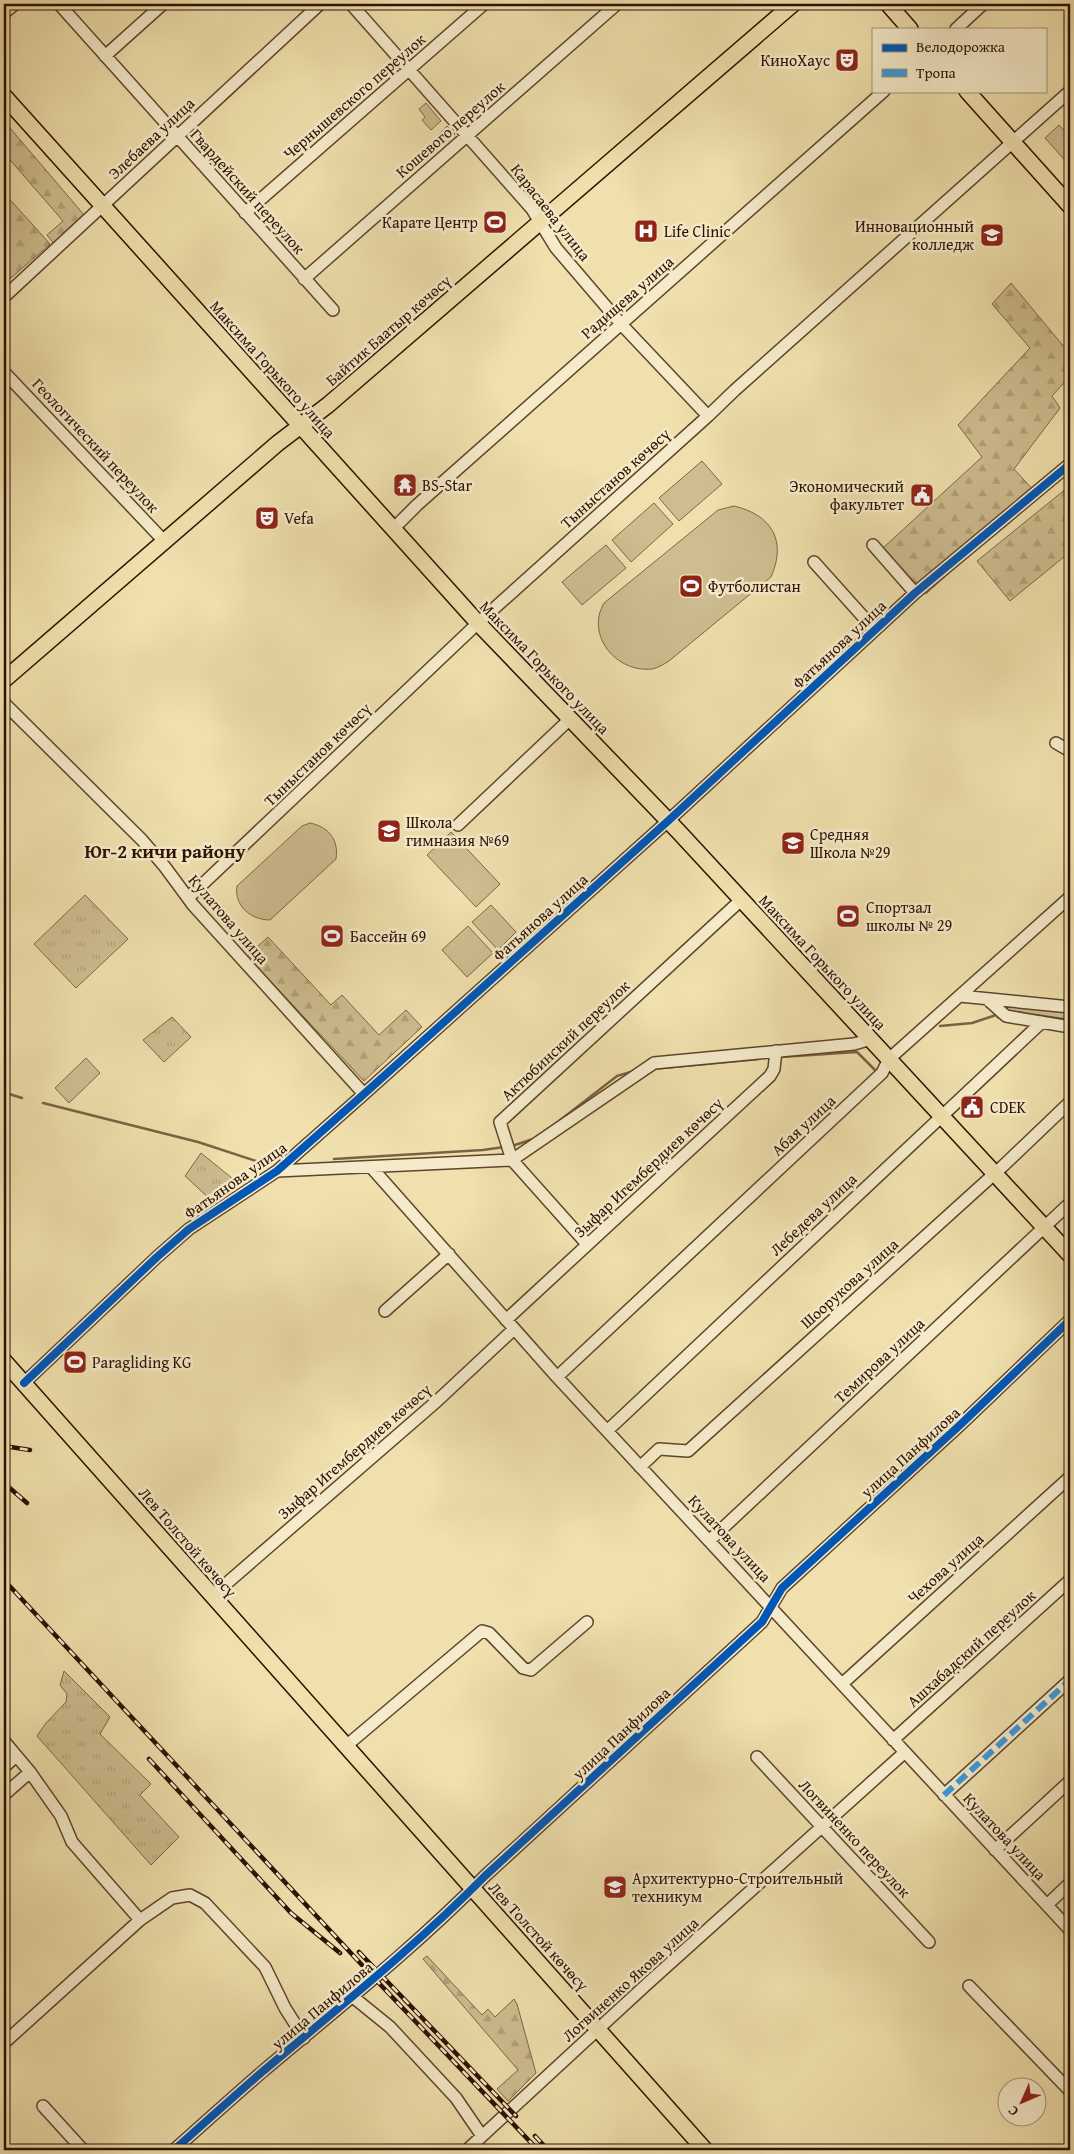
<svg xmlns="http://www.w3.org/2000/svg" width="1074" height="2154" viewBox="0 0 1074 2154" font-family="'Gentium Book Plus',serif">
	<style>
		.grass { fill: #cebd90; stroke: #7e6648 }
		.forest { fill: url(#forest-firs); stroke: #7e6648 }
		.park { fill: url(#park-tufts); stroke: #7e6648 }
		.lines { fill: none; stroke-linecap: round; stroke-linejoin: round }
		.stream { stroke: #7a6244; stroke-width: 2.5 }
		.minor-casing { stroke: #5e442b; stroke-width: 14 }
		.major-casing { stroke: #2d1000; stroke-width: 18 }
		.minor { stroke: #f5ebca; stroke-width: 11 }
		.major { stroke: #efe0ad; stroke-width: 15 }
		.rail-casing { stroke: #2d1000; stroke-width: 4.5 }
		.rail { stroke: #f5ebca; stroke-width: 2.5; stroke-dasharray: 8; stroke-linecap: butt }
		.quiet { stroke: #3d9adc; stroke-width: 6; stroke-dasharray: 12 6; stroke-linecap: butt }
		.cycleway-casing { stroke: #f5ebca; stroke-width: 11 }
		.cycleway { stroke: #0057b8; stroke-width: 8 }
		.labels { text-anchor: middle; dominant-baseline: central; stroke-width: 5; stroke-linejoin: round; paint-order: stroke }
		.poi-label { font-size: 16px; fill: #2d1000; stroke: #f5ebca; text-anchor: start }
		.street-label { font-size: 16px; fill: #2d1000; stroke: #f5ebca }
		.quarter-label { font-size: 19px; font-weight: bold; fill: #2d1000; stroke: #f5ebca }
	</style>
	<defs>
		<pattern id="forest-firs" width="22" height="20" patternUnits="userSpaceOnUse" patternTransform="scale(1.25)"><rect width="22" height="20" fill="#cebd90"/><path d="M5 1l3.5 6h-7zM16 11l3.5 6h-7z" fill="#b1a17a"/></pattern>
		<pattern id="park-tufts" width="24" height="20" patternUnits="userSpaceOnUse" patternTransform="scale(1.25)"><rect width="24" height="20" fill="#cebd90"/><path d="M3 7l-1-3M5 7V3M7 7l1-3M15 17l-1-3M17 17v-4M19 17l1-3" fill="none" stroke="#b1a17a"/></pattern>
	</defs>
	<rect width="100%" height="100%" fill="#efe0ad"/>
	<filter id="stains"><feTurbulence type="fractalNoise" baseFrequency=".004" numOctaves="4"/><feColorMatrix values="0 0 0 0 .2 0 0 0 0 .09 0 0 0 0 .02 0 0 0 .5 -.17"/></filter>
	<radialGradient id="worn" r=".72"><stop offset=".6" stop-color="#630" stop-opacity="0"/><stop offset="1" stop-color="#630" stop-opacity=".3"/></radialGradient>
	<path class="grass" d="M426,103L441,121L431,130L422,120L425,117L419,109Z
		M1059,125L1070,137V166L1045,138Z
		M447,126L455,134L444,144L437,136Z
		M702,461L722,484L679,521L659,498Z
		M654,503L673,524L631,562L612,540Z
		M734,506C772,515 787,541 771,577L669,661C664,664 658,668 652,669C617,673 585,636 604,603L718,510Z
		M606,545L626,568L582,605L562,582Z
		M310,823C329,827 339,840 336,859L270,920C251,920 234,906 237,886L302,826Z
		M451,832L500,884L476,907L427,855Z
		M491,905L516,932L498,950L472,922Z
		M468,926L493,953L467,977L442,950Z
		M86,1058L100,1073L69,1103L55,1088Z"/>
	<path class="forest" d="M4,121L85,216L55,245L47,235L63,221L4,153Z
		M4,193L50,244L4,284Z
		M1011,283L1070,354V376L1052,396L1060,408L1014,469L1036,493L926,594L883,548L982,457L958,425L1030,348L992,304Z
		M1067,488L1070,491V552L1010,601L977,561Z
		M268,937L331,1005L342,995L379,1035L406,1010L422,1027L364,1081L247,956Z
		M999,1001L1070,1011V1028L997,1018Z
		M427,1956L482,2015L488,2009L495,2017L514,1999L517,2004L536,2073L508,2101L497,2089L518,2070L423,1959Z"/>
	<path class="park" d="M85,895L128,939L76,988L34,944Z
		M172,1017L191,1037L164,1062L143,1040Z
		M201,1153L238,1183L212,1201L185,1176Z
		M64,1671L110,1717L100,1734L151,1784L140,1795L179,1837L151,1865L37,1736L46,1723L66,1702L67,1694L60,1685Z"/>
	<g class="lines">
		<path class="stream" d="M1035,1015L1070,1020
			M940,1026L972,1023L996,1015
			M781,1057L857,1052L876,1071
			M652,1069L759,1059
			M6,1093L22,1098
			M43,1103L198,1142L265,1164
			M550,1128L617,1076L634,1071
			M512,1146L533,1139
			M334,1159L483,1150L504,1147"/>
		<g class="minor-casing">
			<path id="minor" d="M59,4L333,310
				M351,4L532,209L556,248L621,324L708,416
				M4,13L15,4
				M956,29L983,4
				M105,56L163,4
				M245,213L484,4
				M304,279L617,4
				M4,297L320,4
				M4,372L164,541
				M393,529L417,505L884,91
				M873,545L915,593
				M814,562L875,630
				M4,703L142,840L165,867L193,905L364,1094
				M1056,743L1070,751
				M458,825L570,719
				M188,898L478,623L708,416L735,390L1070,91
				M960,996L1070,1007
				M987,999L1006,1016L1070,1027
				M371,1167L557,1377L1070,1930
				M277,1171L512,1160L654,1063L854,1044L871,1039
				M587,1244L512,1160L500,1122L741,900
				M385,1311L449,1254
				M506,1320L770,1076L774,1069L776,1051
				M557,1377L882,1073L889,1059L1070,897
				M24,1383L157,1257L189,1229L277,1171L364,1094L668,821L915,593L1070,464
				M607,1431L1042,1022
				M640,1467L659,1449L688,1451L1003,1166L1070,1102
				M709,1541L1070,1203
				M212,1596L437,1401L514,1329
				M842,1684L1070,1477
				M893,1740L1070,1580
				M4,1741L30,1772L61,1816L72,1842L140,1920
				M346,1746L482,1631L489,1633L523,1668L531,1670L587,1622
				M757,1757L929,1942
				M4,1767L16,1756
				M4,1795L30,1772
				M944,1795L1070,1680
				M995,1850L1070,1781
				M1047,1905L1070,1883
				M969,1986L1070,2091
				M353,1997L390,2027L456,2098L482,2136
				M4,2043L140,1920L172,1898L190,1895L205,1903L265,1967L285,2008L304,2038
				M43,2106L83,2150
				M174,2150C203,2124 232,2098 262,2072C338,2008 415,1947 485,1876L762,1622L782,1588L960,1425L1070,1320
				M467,2150L647,1984L905,1752"/>
		</g>
		<g class="major-casing">
			<path id="major" d="M888,4L910,29
				M967,91L1070,206
				M4,96L478,623L678,831L1070,1255
				M4,680L278,443L328,405L793,4
				M4,1361L705,2150"/>
		</g>
		<use href="#minor" class="minor"/>
		<use href="#major" class="major"/>
		<g class="rail-casing">
			<path id="rail" d="M4,1446L30,1450
				M4,1483L27,1503
				M4,1580L375,1979L538,2150
				M149,1759L291,1913L340,1953
				M359,1952L516,2116
				M535,2136L548,2150"/>
		</g>
		<use href="#rail" class="rail"/>
		<path class="quiet" d="M944,1795L1070,1680"/>
		<g class="cycleway-casing">
			<path id="cycleway" d="M24,1383L157,1257L189,1229L277,1171L364,1094L668,821L915,593L1070,464
				M174,2150C203,2124 232,2098 262,2072C338,2008 415,1947 485,1876L762,1622L782,1588L960,1425L1070,1320"/>
		</g>
		<use href="#cycleway" class="cycleway"/>
	</g>
	<defs>
		<g id="theatre-square" transform="scale(1.25)"><rect x="-9" y="-9" width="18" height="18" rx="4" fill="#8f2418" stroke="#f5ebca"/><path d="M-5-5.5Q0-4 5-5.5V0Q5 5 0 6Q-5 5-5 0ZM-3.3-2.5H-1v1.5H-3.3ZM1-2.5H3.3v1.5H1ZM-2.8 1Q0 5.5 2.8 1Z" fill="#fff"/></g>
		<g id="stadium-square" transform="scale(1.25)"><rect x="-9" y="-9" width="18" height="18" rx="4" fill="#8f2418" stroke="#f5ebca"/><path d="M0-5a6.5 5 0 1 0 0 10a6.5 5 0 1 0 0-10ZM-3.5-1.8h7v3.6h-7Z" fill="#fff"/></g>
		<g id="hospital-square" transform="scale(1.25)"><rect x="-9" y="-9" width="18" height="18" rx="4" fill="#8f2418" stroke="#f5ebca"/><path d="M-5-5h3v3.5h4V-5h3V5h-3V1.5h-4V5h-3Z" fill="#fff"/></g>
		<g id="university-square" transform="scale(1.25)"><rect x="-9" y="-9" width="18" height="18" rx="4" fill="#8f2418" stroke="#f5ebca"/><path d="M0-5L7-2L0 1L-7-2ZM-4 1L0 2.5L4 1V4Q0 6-4 4Z" fill="#fff"/></g>
		<g id="temple-square" transform="scale(1.25)"><rect x="-9" y="-9" width="18" height="18" rx="4" fill="#8f2418" stroke="#f5ebca"/><path d="M0-6L5-2H3V0L6.5 2.5H4V6H1.5V3h-3V6H-4V2.5H-6.5L-3 0V-2H-5Z" fill="#fff"/></g>
		<g id="civic-square" transform="scale(1.25)"><rect x="-9" y="-9" width="18" height="18" rx="4" fill="#8f2418" stroke="#f5ebca"/><path d="M-.6-6.5H3V-4.5H.6V-3L4-1V1h2V6H-6V1h2V-1L-.6-3ZM-1.2 2.5V6h2.4V2.5Z" fill="#fff"/></g>
		<g id="school-square" transform="scale(1.25)"><rect x="-9" y="-9" width="18" height="18" rx="4" fill="#8f2418" stroke="#f5ebca"/><path d="M0-5L7-2L0 1L-7-2ZM-4 1L0 2.5L4 1V4Q0 6-4 4Z" fill="#fff"/></g>
	</defs>
	<g fill-rule="evenodd">
		<use href="#theatre-square" x="847" y="60"/>
		<use href="#stadium-square" x="495" y="222"/>
		<use href="#hospital-square" x="646" y="231"/>
		<use href="#university-square" x="992" y="235"/>
		<use href="#temple-square" x="405" y="485"/>
		<use href="#civic-square" x="922" y="495"/>
		<use href="#theatre-square" x="267" y="518"/>
		<use href="#stadium-square" x="691" y="586"/>
		<use href="#school-square" x="389" y="831"/>
		<use href="#school-square" x="793" y="843"/>
		<use href="#stadium-square" x="848" y="916"/>
		<use href="#stadium-square" x="332" y="936"/>
		<use href="#civic-square" x="972" y="1107"/>
		<use href="#stadium-square" x="75" y="1362"/>
		<use href="#university-square" x="615" y="1887"/>
	</g>
	<g class="labels">
		<g class="poi-label">
			<text x="830" y="60" text-anchor="end">КиноХаус</text>
			<text x="478" y="222" text-anchor="end">Карате Центр</text>
			<text x="974" y="226" text-anchor="end">Инновационный<tspan x="974" dy="18">колледж</tspan></text>
			<text x="664" y="231">Life Clinic</text>
			<text x="422" y="485">BS-Star</text>
			<text x="904" y="486" text-anchor="end">Экономический<tspan x="904" dy="18">факультет</tspan></text>
			<text x="284" y="518">Vefa</text>
			<text x="708" y="586">Футболистан</text>
			<text x="406" y="822">Школа<tspan x="406" dy="18">гимназия №69</tspan></text>
			<text x="810" y="834">Средняя<tspan x="810" dy="18">Школа №29</tspan></text>
			<text x="866" y="907">Спортзал<tspan x="866" dy="18">школы № 29</tspan></text>
			<text x="350" y="936">Бассейн 69</text>
			<text x="990" y="1107">CDEK</text>
			<text x="92" y="1362">Paragliding KG</text>
			<text x="632" y="1878">Архитектурно-Строительный<tspan x="632" dy="18">техникум</tspan></text>
		</g>
		<g class="street-label">
			<text transform="translate(354 96) rotate(-41)">Чернышевского переулок</text>
			<text transform="translate(450 129) rotate(-41)">Кошевого переулок</text>
			<text transform="translate(151 138) rotate(-43)">Элебаева улица</text>
			<text transform="translate(248 191) rotate(48)">Гвардейский переулок</text>
			<text transform="translate(551 212) rotate(52)">Карасаева улица</text>
			<text transform="translate(627 297) rotate(-41)">Радищева улица</text>
			<text transform="translate(388 330) rotate(-41)">Байтик Баатыр көчөсү</text>
			<text transform="translate(273 369) rotate(48)">Максима Горького улица</text>
			<text transform="translate(96 445) rotate(47)">Геологический переулок</text>
			<text transform="translate(615 478) rotate(-42)">Тыныстанов көчөсү</text>
			<text transform="translate(839 644) rotate(-43)">Фатьянова улица</text>
			<text transform="translate(545 667) rotate(46)">Максима Горького улица</text>
			<text transform="translate(317 754) rotate(-44)">Тыныстанов көчөсү</text>
			<text transform="translate(540 917) rotate(-42)">Фатьянова улица</text>
			<text transform="translate(229 919) rotate(49)">Кулатова улица</text>
			<text transform="translate(823 962) rotate(47)">Максима Горького улица</text>
			<text transform="translate(565 1040) rotate(-43)">Актюбинский переулок</text>
			<text transform="translate(803 1125) rotate(-43)">Абая улица</text>
			<text transform="translate(648 1167) rotate(-43)">Зыфар Игембердиев көчөсү</text>
			<text transform="translate(235 1180) rotate(-35)">Фатьянова улица</text>
			<text transform="translate(813 1214) rotate(-43)">Лебедева улица</text>
			<text transform="translate(849 1283) rotate(-42)">Шоорукова улица</text>
			<text transform="translate(879 1360) rotate(-43)">Темирова улица</text>
			<text transform="translate(354 1451) rotate(-41)">Зыфар Игембердиев көчөсү</text>
			<text transform="translate(910 1452) rotate(-42)">улица Панфилова</text>
			<text transform="translate(730 1538) rotate(47)">Кулатова улица</text>
			<text transform="translate(188 1542) rotate(49)">Лев Толстой көчөсү</text>
			<text transform="translate(945 1568) rotate(-42)">Чехова улица</text>
			<text transform="translate(971 1648) rotate(-42)">Ашхабадский переулок</text>
			<text transform="translate(621 1733) rotate(-43)">улица Панфилова</text>
			<text transform="translate(1005 1836) rotate(47)">Кулатова улица</text>
			<text transform="translate(855 1838) rotate(47)">Логвиненко переулок</text>
			<text transform="translate(539 1936) rotate(48)">Лев Толстой көчөсү</text>
			<text transform="translate(630 1979) rotate(-42)">Логвиненко Якова улица</text>
			<text transform="translate(322 2005) rotate(-40)">улица Панфилова</text>
		</g>
		<g class="quarter-label">
			<text x="165" y="851">Юг-2 кичи району</text>
		</g>
	</g>
	<rect width="1074" height="2154" fill="none" stroke="#efe0ad" stroke-width="20"/>
	<rect x="5" y="5" width="1064" height="2144" fill="none" stroke="#2d1000" stroke-width="2.5"/>
	<rect x="10" y="10" width="1054" height="2134" fill="none" stroke="#2d1000"/>
	<rect x="872" y="28" width="175" height="65" fill="#f5ebca" stroke="#a59379"/>
	<rect x="882" y="44" width="25" height="8" fill="#0057b8" stroke="#a59379"/>
	<text x="916" y="52" font-size="15" fill="#2d1000">Велодорожка</text>
	<rect x="882" y="69" width="25" height="8" fill="#3d9adc" stroke="#a59379"/>
	<text x="916" y="78" font-size="15" fill="#2d1000">Тропа</text>
	<g transform="translate(1022 2102) rotate(225)"><circle r="24" fill="#f5ebca" stroke="#a59379"/>
	<path d="M0-4L9 19L0 12L-9 19Z" fill="#8f2418"/>
	<text y="-8" font-size="14" font-weight="bold" text-anchor="middle" fill="#2d1000">С</text>
	</g>
	<rect width="100%" height="100%" filter="url(#stains)"/>
	<rect width="100%" height="100%" fill="url(#worn)"/>
</svg>
